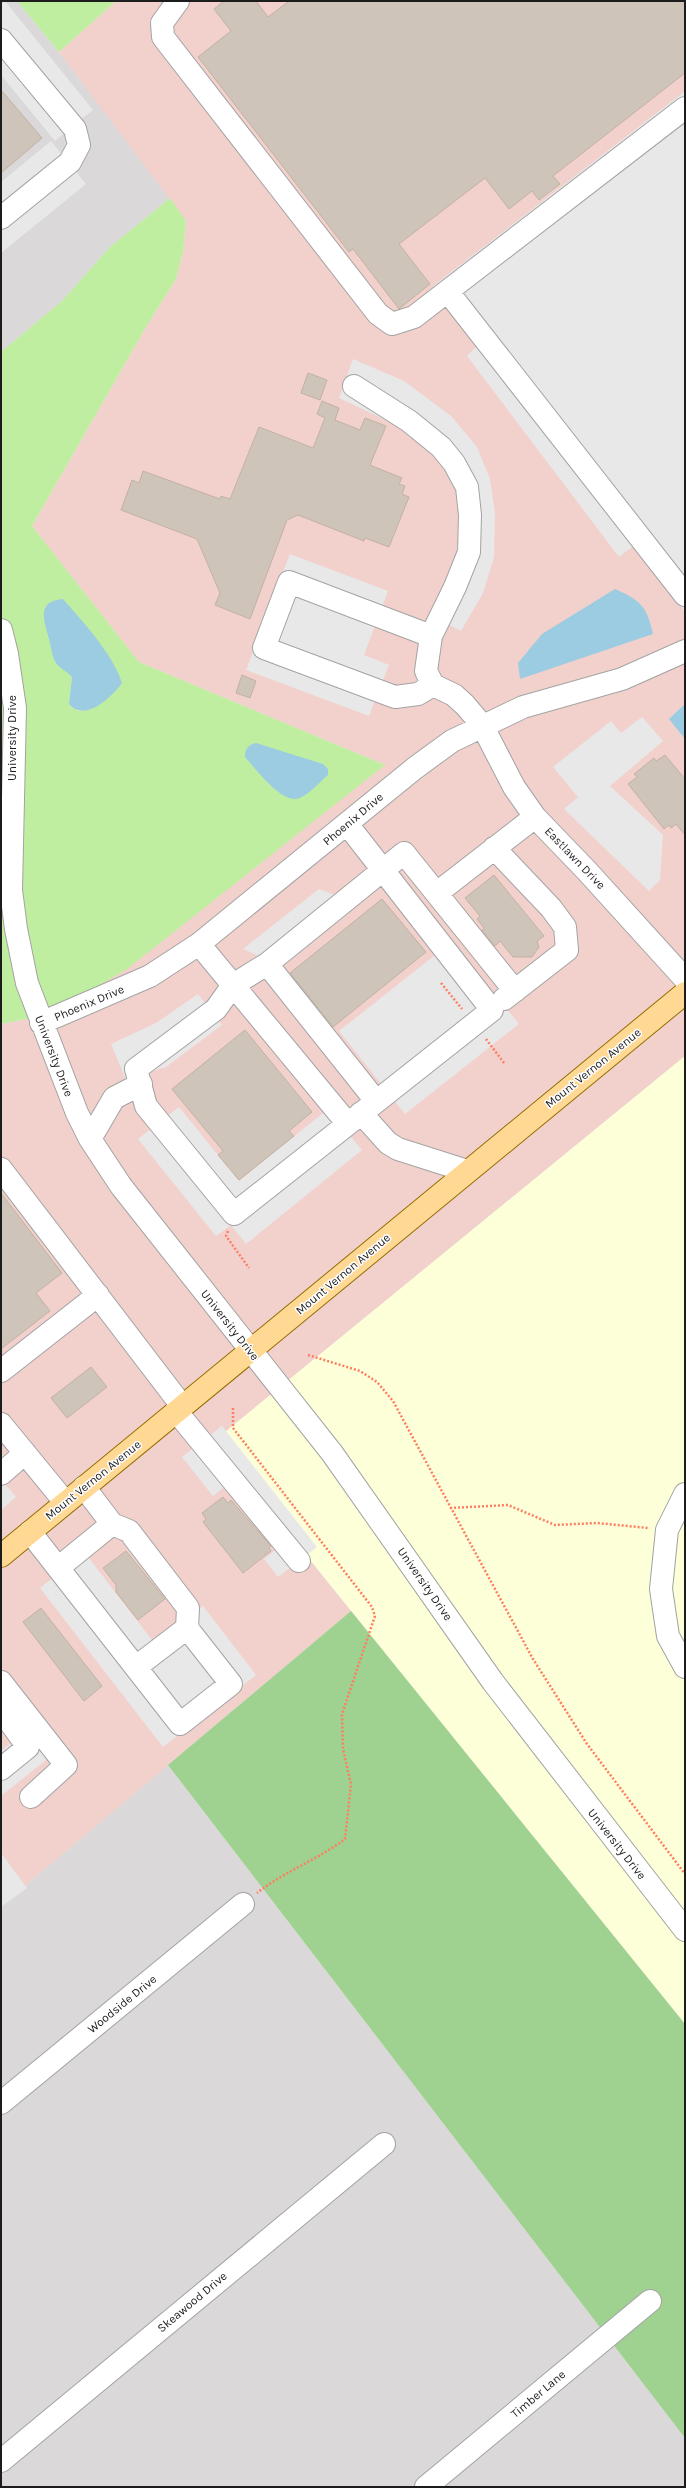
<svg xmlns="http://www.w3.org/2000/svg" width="686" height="2488" viewBox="0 0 686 2488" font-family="Karla,sans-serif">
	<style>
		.residential { fill: #dad8d8 }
		.commercial { fill: #f2d1cd }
		.education { fill: #fcffd8 }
		.grass { fill: #c0eea0; fill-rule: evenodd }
		.forest { fill: #9fd290 }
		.parking { fill: #e8e8e8 }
		.water { fill: #9bcce1 }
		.building { fill: #cec4b9; stroke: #c1b2a1 }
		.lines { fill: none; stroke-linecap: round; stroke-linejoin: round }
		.minor-casing { stroke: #a3a3a3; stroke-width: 24 }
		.major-casing { stroke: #936e00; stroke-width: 24 }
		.path { stroke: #ff7d60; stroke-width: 2.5; stroke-dasharray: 2 2; stroke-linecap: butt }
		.minor { stroke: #fff; stroke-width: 22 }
		.major { stroke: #ffd994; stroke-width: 22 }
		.labels { text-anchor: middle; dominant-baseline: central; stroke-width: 3; stroke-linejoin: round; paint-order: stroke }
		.street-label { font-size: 12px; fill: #1c1c1c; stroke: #fff }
	</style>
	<rect width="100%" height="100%" fill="#eeebe0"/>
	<path class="residential" d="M1,1H17L59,52L170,198L109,248L62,301L1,352Z
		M168,1765L685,2438V2487H1V1906Z"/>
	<path class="commercial" d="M116,1H685V1056L214,1441L351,1611L1,1906V1024L50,1014L385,765L139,662L32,526L146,327L176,279L183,252L186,221L59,52Z"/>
	<path class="education" d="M685,1056V2024L214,1441Z"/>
	<path class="grass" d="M17,1H116L59,52Z
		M170,198L186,221L183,252L176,279L146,327L32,526L139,662L385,765L127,969L50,1014L1,1024V352L62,301L109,248ZM44,619L91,709C81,712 76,712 69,704L72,677L67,671L59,667ZM246,757H296L323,764Z"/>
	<path class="forest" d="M351,1611L685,2024V2438L168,1765Z"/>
	<path class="parking" d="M5,1L93,110L55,141L1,75V4Z
		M685,91V612L633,546L619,557L467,356L478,345L433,286Z
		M51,141L86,184L1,253V182Z
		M353,359L404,381L451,416L477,447L490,479L495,513L494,557L483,593L461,631L431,616L456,558L460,521L456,487L442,463L413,433L339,398Z
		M290,554L388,591L364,655L389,665L369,716L246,670Z
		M642,717L663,741L610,786L663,835L660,880L649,891L564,809L578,797L553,767L611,721L621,733Z
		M319,889L337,896L350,912L274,974L261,957L243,949Z
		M439,952L475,998L489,987L519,1024L405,1114L339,1031Z
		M198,994L222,1025L166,1067L126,1080L111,1044L156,1023Z
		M179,1107L239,1181L323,1113L352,1138L362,1150L246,1244L231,1225L216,1236L138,1139Z
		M222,1426L317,1547L278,1577L264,1559L277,1549L227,1485L213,1496L182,1457Z
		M1,1453L18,1474L5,1484L16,1497L1,1510Z
		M85,1553L155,1644L203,1606L256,1675L163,1747L40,1588Z
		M29,1729L51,1756L1,1796V1751Z
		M1,1853L27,1888L1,1907Z"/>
	<path class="water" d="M615,589C640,600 647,606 653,634L520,679L518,663L542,634Z
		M63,599C83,622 113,654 122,683C112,697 85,723 69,704L72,677C67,671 60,669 56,663C52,657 51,646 49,639C44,621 36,601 63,599Z
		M685,704V739L669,719Z
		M256,743L323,764L328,769V775C320,782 311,792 302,797C284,808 256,769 245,757C245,749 248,745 256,743Z"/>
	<path class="building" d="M224,1H256L268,17L289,1H685V73L553,176L560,184L539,200L532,191L509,209L485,178L399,244L430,284L399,309L353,249L349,252L198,57L231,31L214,9Z
		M1,90L42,138L1,173Z
		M308,373L327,380L320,400L301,393Z
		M322,401L339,408L335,420L360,430L365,418L386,426L370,465L402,478L399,484L405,486L402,494L409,497L389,547L365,538L364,541L298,515L287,520L250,619L215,605L220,593L197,539L121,510L132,480L139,483L143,471L220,499L221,496L230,499L259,427L313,448L325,418L317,414Z
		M242,675L256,681L250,698L236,693Z
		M665,755L685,779V835L676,824L671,828L669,825L664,829L628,784L637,777L634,774L654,758L656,761Z
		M494,875L544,936L537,941L539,947L532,957H513L500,941L495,946L482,930L484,928L477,919L480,916L465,898Z
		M382,899L426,952L333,1027L290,973Z
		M245,1030L312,1112L289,1131L294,1136L239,1180L218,1155L223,1151L172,1089Z
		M1,1193L62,1273L36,1293L50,1311L1,1349Z
		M91,1367L107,1387L67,1418L51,1398Z
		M223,1497L228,1503L231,1500L271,1546L269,1548L271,1551L243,1573L203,1522L206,1519L202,1513Z
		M126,1551L165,1599L138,1620L116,1592V1585L103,1568Z
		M41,1608L102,1686L84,1701L23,1622Z"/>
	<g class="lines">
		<g class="minor-casing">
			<path id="minor" d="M178,1L162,23L163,37L378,314L392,324L414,317L685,108
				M1,40L75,129L79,145L70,162L1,218
				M448,292L685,595
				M354,386L409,421L441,447L454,463L467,487L470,515L469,552L455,587L431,636L426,671L433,685L454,695L465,705L482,725L514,787L535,817L587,871L685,979
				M1,630L7,654L15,708L11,890L16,929L27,983L77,1113L90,1139L121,1186L332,1453L493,1682L685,1930
				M431,636L289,582L264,648L395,697L418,694L433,685
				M494,848L551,908L565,927L567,950L504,999
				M437,893L535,817
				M199,944L348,1124
				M267,964L233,985L216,1009L136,1069L146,1106L234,1214L492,1010L347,824
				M41,1023L150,976L199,944L415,768L452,741L523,707L622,679L685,651
				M376,1101L267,964L404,853L515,991
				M361,1113L388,1143L398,1149L467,1171
				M90,1139L114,1098L141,1084
				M1,1169L182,1406
				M1,1371L98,1295
				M176,1411L299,1561
				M1,1424L65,1502
				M1,1474L25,1453
				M84,1487L112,1524L129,1531L188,1608L187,1628L136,1667
				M685,1494L667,1530L661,1589L668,1636L685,1667
				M30,1532L180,1724L231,1684L187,1628
				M58,1568L112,1524
				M1,1682L66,1765L31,1797
				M1,1710L28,1747L1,1769
				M1,2103L243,1904
				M1,2461L384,2144
				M426,2487L650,2301"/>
		</g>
		<g class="major-casing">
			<path id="major" d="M1,1556L685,993"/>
		</g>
		<path class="path" d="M441,983L462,1009
			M486,1039L504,1063
			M228,1231L226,1236L249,1268
			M308,1355L360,1371L377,1382L393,1401L533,1659L587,1744L685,1874
			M233,1408V1428L372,1607L375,1616L342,1714L343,1749L351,1784L345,1839C317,1860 285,1871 257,1893
			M450,1508L508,1505L555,1525L597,1523L648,1528"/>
		<use href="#minor" class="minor"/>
		<use href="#major" class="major"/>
	</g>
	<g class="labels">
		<g class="street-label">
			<text transform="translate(12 738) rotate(-90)">University Drive</text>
			<text transform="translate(353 819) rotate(-40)">Phoenix Drive</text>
			<text transform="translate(575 858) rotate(46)">Eastlawn Drive</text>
			<text transform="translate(89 1003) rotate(-23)">Phoenix Drive</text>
			<text transform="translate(54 1056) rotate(69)">University Drive</text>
			<text transform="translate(593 1068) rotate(-39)">Mount Vernon Avenue</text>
			<text transform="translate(343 1274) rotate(-40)">Mount Vernon Avenue</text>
			<text transform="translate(230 1325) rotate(52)">University Drive</text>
			<text transform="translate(93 1480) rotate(-39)">Mount Vernon Avenue</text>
			<text transform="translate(425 1584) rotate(55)">University Drive</text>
			<text transform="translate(617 1844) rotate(52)">University Drive</text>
			<text transform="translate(122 2004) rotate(-39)">Woodside Drive</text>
			<text transform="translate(192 2302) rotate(-40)">Skeawood Drive</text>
			<text transform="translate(538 2394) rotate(-40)">Timber Lane</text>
		</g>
	</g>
	<rect width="686" height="2488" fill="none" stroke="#1c1c1c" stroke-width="4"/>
</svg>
